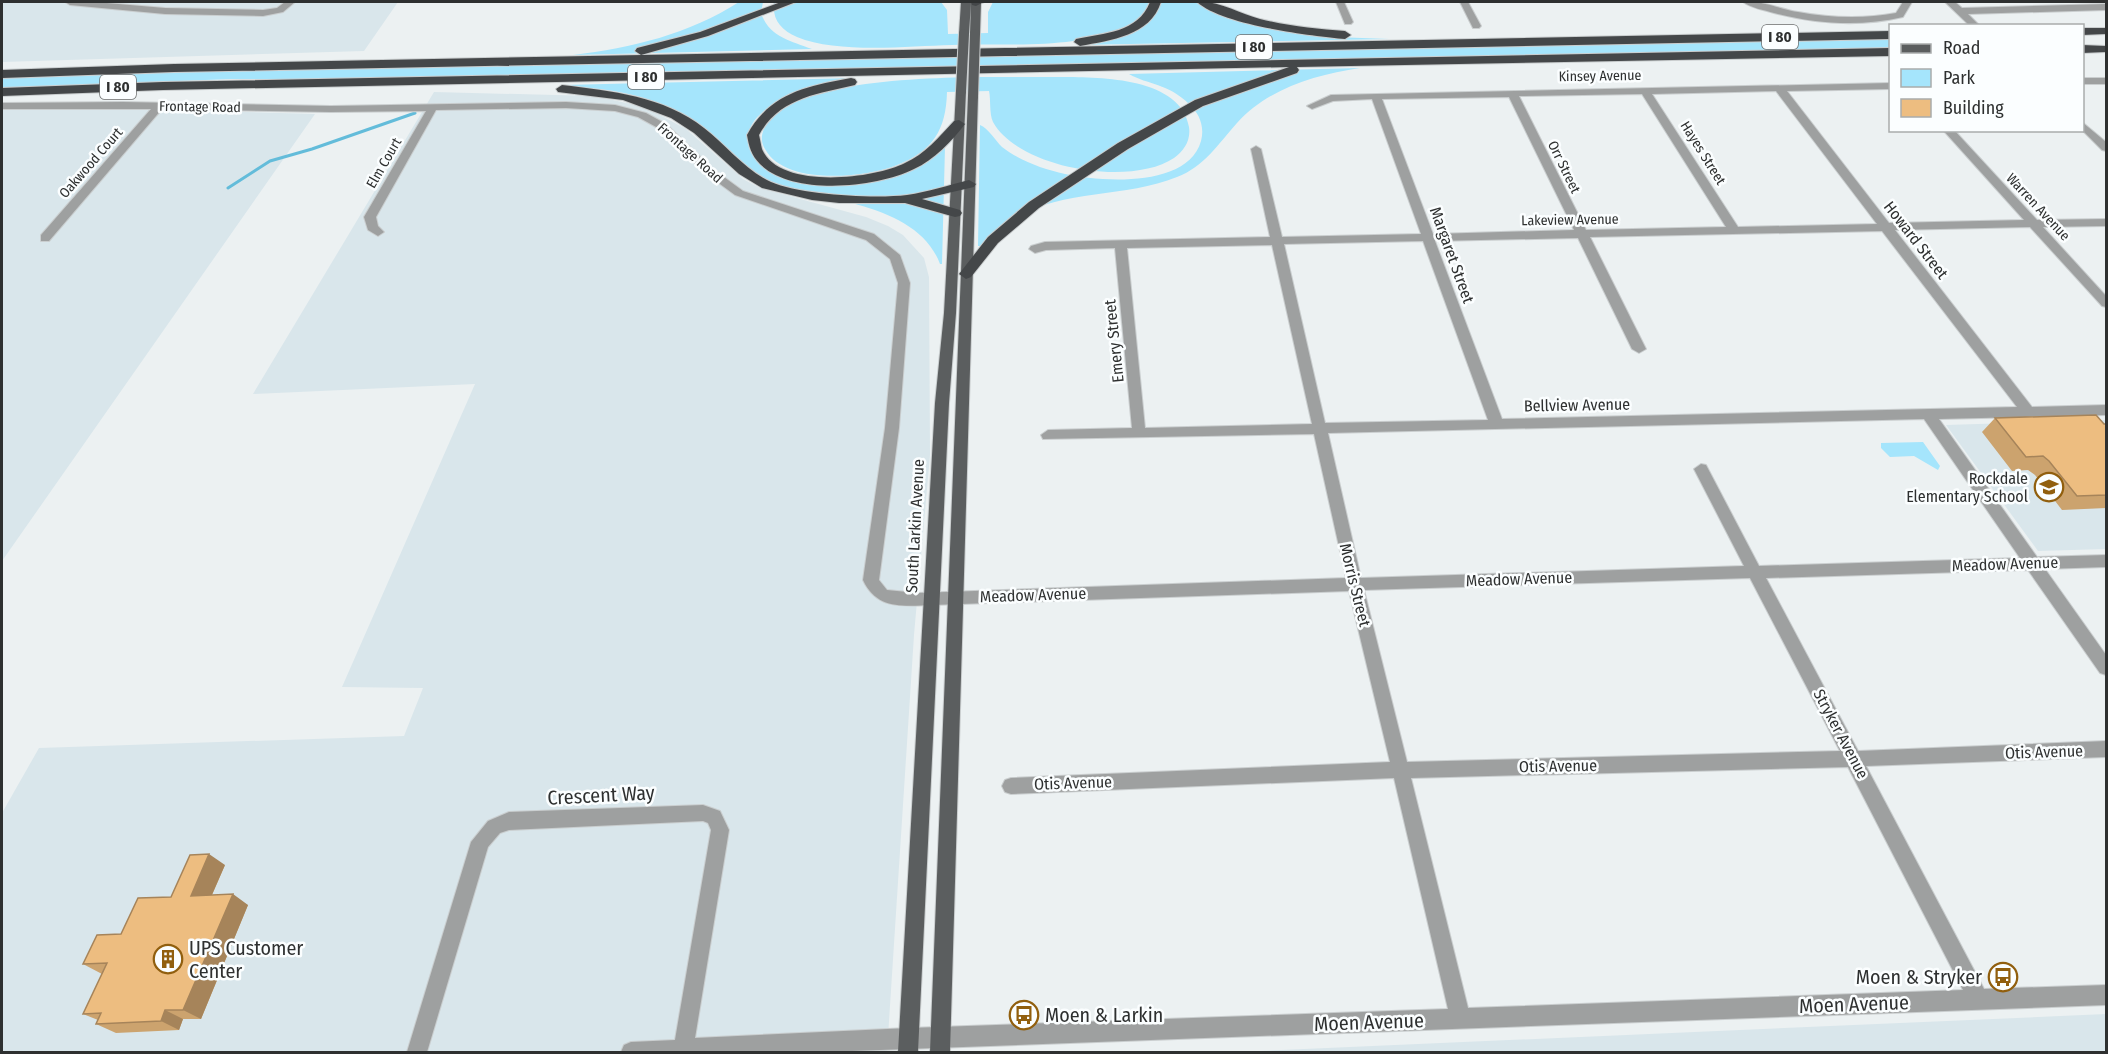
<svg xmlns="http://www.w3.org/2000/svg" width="2108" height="1054" viewBox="0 0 2108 1054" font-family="'Fira Sans Condensed',sans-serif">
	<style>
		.built { fill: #d9e6eb }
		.green { fill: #a5e5fc }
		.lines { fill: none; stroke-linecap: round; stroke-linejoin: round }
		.stream { stroke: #63bcda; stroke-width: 3 }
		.minor-casing { stroke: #cacecf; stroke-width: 2 }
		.major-casing { stroke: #cacecf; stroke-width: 2 }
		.highway-casing { stroke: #cacecf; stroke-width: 2 }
		.minor { fill: #9ea0a0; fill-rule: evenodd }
		.major { fill: #5b5e5f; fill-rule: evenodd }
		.highway { fill: #444749; fill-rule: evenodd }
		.major-bridge-casing { stroke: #cacecf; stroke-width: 12; stroke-linecap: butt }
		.major-bridge { stroke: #5b5e5f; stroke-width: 10 }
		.wall { fill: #cca36e }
		.shaded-wall { fill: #a6845a }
		.building { fill: #edbd80; stroke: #a6845a; stroke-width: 1.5 }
		.labels { text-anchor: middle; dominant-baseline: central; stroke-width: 5; stroke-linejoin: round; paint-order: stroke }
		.far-street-label { font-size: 14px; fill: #2e3030; stroke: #fbfeff }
		.shield { fill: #fbfeff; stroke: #6c6e6e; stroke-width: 1.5 }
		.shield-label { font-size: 15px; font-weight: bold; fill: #2e3030 }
		.street-label { font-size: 16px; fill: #2e3030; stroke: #fbfeff }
		.poi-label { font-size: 16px; fill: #2e3030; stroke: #fbfeff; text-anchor: end }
		.near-street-label { font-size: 20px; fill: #2e3030; stroke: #fbfeff }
		.near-poi-label { font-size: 20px; fill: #2e3030; stroke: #fbfeff; text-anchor: start }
	</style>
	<rect width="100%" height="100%" fill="#ecf1f2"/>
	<path class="built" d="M2,2H398L364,51L2,62Z
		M434,92L594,96L645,107L686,129L743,179L760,188L866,217L888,226L903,235L924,258L929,277L930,455L914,635L887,1052H2V813L39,748L404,736L423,688L342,687L475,384L253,394Z
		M110,108L315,114L2,561V109Z
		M2106,420V549L2038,551L1946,425Z
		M2106,1014V1052H1235Z"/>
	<path class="green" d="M739,2H763L761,13C769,37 791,41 812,49L573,55C632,48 689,34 739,2Z
		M774,2H941L947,10L948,34L988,33V12L993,2H1149C1146,15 1136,22 1125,27C1076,50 1005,43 952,45C908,46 838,54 797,37C781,30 772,20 774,2Z
		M1159,2H1197L1215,10L1335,37L1389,39L1078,45L1097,42L1155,14Z
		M1890,38V49L326,79H231L2,88V77L115,73Z
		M1360,68C1315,75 1269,88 1237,123C1218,144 1204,167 1177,177C1113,203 1029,184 983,246H978L980,125C988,128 995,140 1002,147C1020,161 1043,169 1065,174C1101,182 1188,188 1201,141C1205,126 1199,113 1189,104C1168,83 1148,85 1129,74Z
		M1057,77C1095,77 1181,76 1189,127C1191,140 1184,151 1174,158C1131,187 1019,169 993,122C989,113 991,100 989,91L947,92C946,130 933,151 897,165C865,178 785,186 765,149C760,141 761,132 767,124C803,69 994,78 1057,77Z
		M855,78C826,83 746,101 748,140C748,154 758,162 769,170L848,184L865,183L882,179L945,147L942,264H940C916,199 814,202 760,177C734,162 717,136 692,120C665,102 632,93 600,89C588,88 575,88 563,85Z
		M1923,442L1940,466L1938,470L1914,456L1890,457L1881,448V443Z"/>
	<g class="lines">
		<path class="stream" d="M228,188L270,161L312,149L415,113"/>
		<g class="minor-casing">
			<path id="minor" d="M65,2H95L165,8L263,10L277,8L285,2H295L283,12L263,16L165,14L70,5Z
				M1336,2H1344L1353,22L1351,24H1345Z
				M1460,2H1468L1481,26L1479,28H1473Z
				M1743,2C1761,0 1780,9 1798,12C1831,18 1864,19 1896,13L1903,2H1912L1903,17C1861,27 1816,24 1774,13C1764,10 1751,8 1743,2Z
				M1945,2H1955L1962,8L2106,4V10L1968,14L1980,26H1970Z
				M2082,78H2106V84H2082Z
				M1890,83V89L1787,91L1889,223L2024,220L1943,130H1954L2037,220L2106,219V226L2043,227L2106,296V307L2102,306L2030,227L1895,230L2032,407L2106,405V415L1939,419L2037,557L2106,555V567L2045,569L2106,655V675L2100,673L2028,570L1766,578L1858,751L2106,741V757L1866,766L1984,989L2106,985V1005L825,1052H621L624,1045L631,1042L675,1040L711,830L708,823L703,821L509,830L500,833L488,847L427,1052H407L471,842L488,821L509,812L703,805L720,811L729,830L695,1038L909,1028L1448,1009L1394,778L1011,794L1005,792L1002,786L1005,780L1011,778L1390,762L1349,591L932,605C903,606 877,610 863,580L885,428L898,283L890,259L866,240L735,195L705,173L658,128L638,117L615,111L566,108L436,110L376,217L378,226L384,232L378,236L368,230L364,217L426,111L331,112L162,109L49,241H41V235L151,109H2V103L123,102L331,106L566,102L615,105L646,113L666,124L713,169L743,191L874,234L900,255L910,283L899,428L879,580L887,590L917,593L1346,578L1314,434L1043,439L1041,435L1048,430L1132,428L1115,248L1046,250L1035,253L1029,249L1031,246L1045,242L1270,237L1251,149L1256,146L1261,149L1282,237L1421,234L1372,99L1333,101L1312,109L1307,106L1331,95ZM1776,91L1877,224L1738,227L1652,94ZM1642,94L1726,227L1586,230L1519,96ZM1509,97L1574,230L1433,234L1382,99ZM1882,231L2017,407L1502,419L1435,241L1578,238L1632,349L1639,353L1646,349L1590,237ZM1423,241L1488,420L1325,423L1284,244ZM1272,245L1312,424L1145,428L1127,248ZM1924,419L2020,558L1759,566L1706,465L1701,464L1694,469L1744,566L1361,578L1328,433ZM1750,578L1840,751L1407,762L1364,590ZM1848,767L1963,990L1468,1008L1411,778Z
				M2082,122L2106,142V151L2102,150L2082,130Z"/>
		</g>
		<g class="major-casing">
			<path id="major" d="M961,2H971L969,34L964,37L959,34Z
				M971,2H981L980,34L975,37L970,34Z
				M961,88L966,91L956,313L949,403L918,1052H898L935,403L944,313L956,91Z
				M973,93L978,96L950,1052H930L968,96Z"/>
		</g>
		<g class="highway-casing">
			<path id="highway" d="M781,2H796L708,36L641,55L635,51L637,48L700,32Z
				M971,2H984L976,6L972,5Z
				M1150,2H1161C1150,36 1111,40 1080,46L1074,42L1076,39C1104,33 1138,33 1150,2Z
				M1197,2C1218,0 1240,14 1260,19C1288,26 1317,29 1345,31L1351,35L1345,39C1311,36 1222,25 1197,2Z
				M2082,28H2106V34L2082,35Z
				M1890,31V39L174,72L2,78V70L174,64Z
				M2082,45L2106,46V52L2082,53Z
				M1890,48V56L1297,67L1299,70L1297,73L1203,106L1128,149L1039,208L998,243L971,277L966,279L959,274L988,237L1029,202L1118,143L1195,100L1289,67L163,90L2,96V88L163,82Z
				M851,78L855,79L857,82L855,85C818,94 780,97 759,135C760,139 761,145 762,149C779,190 874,179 905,163C925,154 939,137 954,121L959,120L965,124C952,141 934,160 914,169C876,188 792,196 760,164C751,155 749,146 747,135C770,93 807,86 851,78Z
				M562,85C611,91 664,96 704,128C726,145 745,170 771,182C801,195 875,199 907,195C928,192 949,185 969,180L976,184L974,187L922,199L960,210L962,213L960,216L955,217L905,203H839L812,200L762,188L739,174L694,133L671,118L623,100L558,92L556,89Z"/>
		</g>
		<use href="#minor" class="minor"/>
		<use href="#major" class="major"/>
		<use href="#highway" class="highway"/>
		<g class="major-bridge-casing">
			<path id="major-bridge" d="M961,91L964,34
				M973,96L975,34"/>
		</g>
		<use href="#major-bridge" class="major-bridge"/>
	</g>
	<path class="wall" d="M1995,418L2106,424V508L2062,510L2035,475L2028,470L2012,471L1982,432Z
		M225,865L212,895L248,905L201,1019H183L179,1030L116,1033L96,1024L98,1020L83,1014L102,974L83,964L121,934L171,897Z"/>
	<path class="shaded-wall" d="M209,854L225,865L207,906L191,896Z
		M233,894L248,905L201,1019L183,1010Z
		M165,1010L183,1019L179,1030L161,1021Z"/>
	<path class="building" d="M2096,415L2104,424H2106V495L2077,496L2049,461L2043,456L2026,457L1995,418Z
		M209,854L191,896L233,894L183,1010H165L161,1021L96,1024L101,1013L83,1014L107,963L83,964L97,935L121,934L138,898L171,897L190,855Z"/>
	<defs>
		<g id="school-ring" transform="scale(1.5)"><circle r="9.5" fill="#fbfeff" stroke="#915f0e" stroke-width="1.5"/><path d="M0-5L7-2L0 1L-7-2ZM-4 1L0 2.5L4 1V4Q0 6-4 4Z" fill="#915f0e"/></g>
		<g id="building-ring" transform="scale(1.5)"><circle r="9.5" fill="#fbfeff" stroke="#915f0e" stroke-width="1.5"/><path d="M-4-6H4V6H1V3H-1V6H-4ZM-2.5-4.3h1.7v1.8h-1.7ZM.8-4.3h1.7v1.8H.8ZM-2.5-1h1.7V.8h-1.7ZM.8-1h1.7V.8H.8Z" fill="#915f0e"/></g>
		<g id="bus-ring" transform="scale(1.5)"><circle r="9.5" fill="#fbfeff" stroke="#915f0e" stroke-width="1.5"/><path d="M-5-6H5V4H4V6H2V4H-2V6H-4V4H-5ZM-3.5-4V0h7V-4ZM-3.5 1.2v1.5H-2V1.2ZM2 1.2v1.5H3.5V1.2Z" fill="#915f0e"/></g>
	</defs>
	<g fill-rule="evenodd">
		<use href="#school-ring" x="2049" y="487"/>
		<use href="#building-ring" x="168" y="959"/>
		<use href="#bus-ring" x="2003" y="977"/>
		<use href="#bus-ring" x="1024" y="1015"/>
	</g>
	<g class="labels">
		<g class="far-street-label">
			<text transform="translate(1600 76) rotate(-1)">Kinsey Avenue</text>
			<text transform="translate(200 107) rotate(1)">Frontage Road</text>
			<text transform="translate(690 153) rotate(42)">Frontage Road</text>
			<text transform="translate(1703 153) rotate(58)">Hayes Street</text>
			<text transform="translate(91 163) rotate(-49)">Oakwood Court</text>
			<text transform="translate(384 163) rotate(-60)">Elm Court</text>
			<text transform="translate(1564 167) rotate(64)">Orr Street</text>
			<text transform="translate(2038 207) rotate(47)">Warren Avenue</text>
			<text transform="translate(1570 220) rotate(-1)">Lakeview Avenue</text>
		</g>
		<g class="shield">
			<rect x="1762" y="25" width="36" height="24" rx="4.5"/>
			<rect x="1236" y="35" width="36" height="24" rx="4.5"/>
			<rect x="628" y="65" width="36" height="24" rx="4.5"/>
			<rect x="100" y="75" width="36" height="24" rx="4.5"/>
		</g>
		<g class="shield-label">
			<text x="1780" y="37">I 80</text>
			<text x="1254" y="47">I 80</text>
			<text x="646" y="77">I 80</text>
			<text x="118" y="87">I 80</text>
		</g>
		<g class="street-label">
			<text transform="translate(1916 240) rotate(52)">Howard Street</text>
			<text transform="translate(1452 255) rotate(70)">Margaret Street</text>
			<text transform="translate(1114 341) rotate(-96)">Emery Street</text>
			<text transform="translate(1577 405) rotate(-1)">Bellview Avenue</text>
			<text transform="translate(915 526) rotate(-87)">South Larkin Avenue</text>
			<text transform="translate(2005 564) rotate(-2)">Meadow Avenue</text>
			<text transform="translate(1519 579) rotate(-2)">Meadow Avenue</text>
			<text transform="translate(1355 585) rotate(76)">Morris Street</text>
			<text transform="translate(1033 595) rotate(-2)">Meadow Avenue</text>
			<text transform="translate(1841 734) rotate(62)">Stryker Avenue</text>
			<text transform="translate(2044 752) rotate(-2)">Otis Avenue</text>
			<text transform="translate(1558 766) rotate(-1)">Otis Avenue</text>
			<text transform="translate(1073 783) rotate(-2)">Otis Avenue</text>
		</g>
		<g class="poi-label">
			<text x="2028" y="478">Rockdale<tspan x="2028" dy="18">Elementary School</tspan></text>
		</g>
		<g class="near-street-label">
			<text transform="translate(601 795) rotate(-3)">Crescent Way</text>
			<text transform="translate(1854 1004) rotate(-2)">Moen Avenue</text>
			<text transform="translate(1369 1022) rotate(-2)">Moen Avenue</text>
		</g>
		<g class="near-poi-label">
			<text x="189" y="948">UPS Customer<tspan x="189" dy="23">Center</tspan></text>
			<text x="1982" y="977" text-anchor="end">Moen &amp; Stryker</text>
			<text x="1045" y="1015">Moen &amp; Larkin</text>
		</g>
	</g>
	<rect width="2108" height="1054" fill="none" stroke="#2e3030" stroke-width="6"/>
	<rect x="1889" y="24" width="195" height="108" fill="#fbfeff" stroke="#a9acac" stroke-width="1.5"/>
	<rect x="1901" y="44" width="30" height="9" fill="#5b5e5f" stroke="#a9acac" stroke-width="1.5"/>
	<text x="1943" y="54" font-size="18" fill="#2e3030">Road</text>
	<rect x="1901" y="69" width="30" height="18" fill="#a5e5fc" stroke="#a9acac" stroke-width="1.5"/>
	<text x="1943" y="84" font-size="18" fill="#2e3030">Park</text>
	<rect x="1901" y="99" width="30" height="18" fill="#edbd80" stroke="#a9acac" stroke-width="1.5"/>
	<text x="1943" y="114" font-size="18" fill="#2e3030">Building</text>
</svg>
